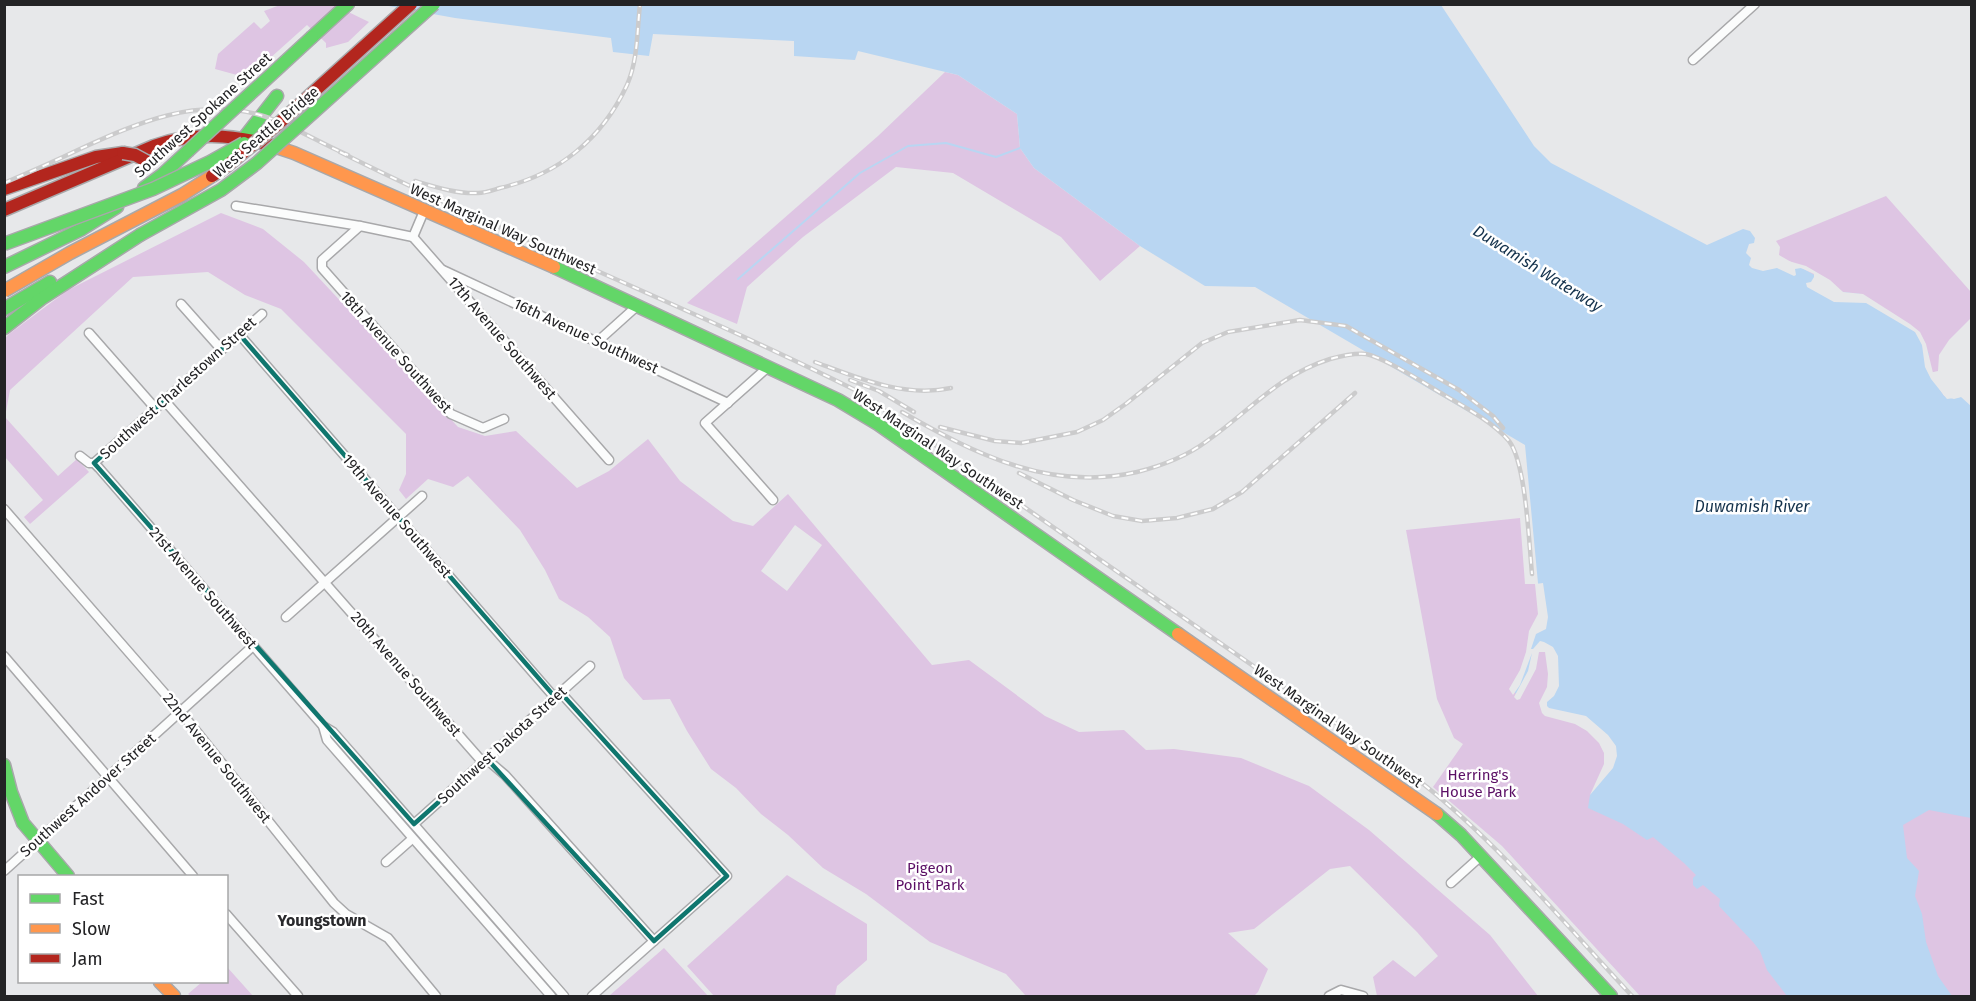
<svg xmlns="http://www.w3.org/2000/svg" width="1976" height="1001" viewBox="0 0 1976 1001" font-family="'Fira Sans',sans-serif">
<rect width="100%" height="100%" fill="#e7e8ea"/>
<g fill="#dec5e3" fill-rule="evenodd">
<polygon points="280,5 334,5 369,22 348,42 326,48 326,43 307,25 248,78 215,69 218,54 254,22 261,29 270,21 264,11"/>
<polygon points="945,72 958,75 1017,114 1020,148 1034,168 1140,246 1100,281 1061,237 953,173 896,167 803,237 747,287 737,324 687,303 878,136"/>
<polygon points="1886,196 1971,292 1971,318 1949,340 1939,355 1938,371 1929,373 1925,367 1944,396 1971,406 1971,458 1843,292 1779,255 1780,247 1776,241"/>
<path d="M221 213 263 229 304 262 458 427 485 436 516 431 577 488 609 471 648 439 680 481 733 521 753 526 788 494 932 665 969 660 1045 716 1079 732 1124 730 1146 750 1174 749 1241 758 1309 786 1369 830 1490 935 1538 996H1377L1373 977 1393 960 1415 977 1438 956 1417 932 1350 866 1330 869 1254 929 1228 933 1268 969 1258 992 1254 996H1026L1006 974 930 942 866 894 823 868 788 835 761 814 736 788 711 769 687 731 670 699 643 700 624 678 610 637 588 617 559 599 545 570 520 530 468 476 453 487 428 479 406 499 399 490 406 474V434L281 309 245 295 208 272 133 277 10 390 5 417 58 476 77 459 89 472 30 524 24 517 43 500 5 457 4 339 9 334 68 290ZM795 525 822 545 787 591 761 571Z"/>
<polygon points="1520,518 1525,584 1538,584 1541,606 1535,652 1544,647 1589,728 1607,752 1606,777 1831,996 1640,996 1502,846 1433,787 1463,744 1454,738 1437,699 1406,530"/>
<polygon points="1748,625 1971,769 1971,996 1866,996"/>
<polygon points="787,875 867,924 867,960 837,986 835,996 714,996 687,966"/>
<polygon points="664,948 708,996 609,996"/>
<polygon points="227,967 253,996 191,996 188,994 202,982 226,982"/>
</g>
<polygon fill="#b9d6f2" points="383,5 1441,5 1534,146 1551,163 1707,245 1743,229 1750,231 1755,238 1754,243 1749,244 1746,253 1752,259 1764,266 1778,261 1804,269 1843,292 1861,294 1918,334 1929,354 1929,373 1944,396 1954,399 1961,397 1971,406 1971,818 1929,810 1903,825 1907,858 1919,871 1915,896 1922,914 1926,942 1938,976 1952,996 1787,996 1767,970 1760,951 1753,942 1719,906 1720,899 1703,885 1697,889 1693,885 1693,878 1696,875 1684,863 1653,837 1647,840 1623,824 1588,808 1590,795 1607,765 1607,752 1589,728 1542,709 1549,688 1549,654 1540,648 1533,668 1518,697 1512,688 1518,682 1541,615 1525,445 1255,287 1205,286 1140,246 1034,168 1020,148 1017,114 958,75 858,51 855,60 794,56 794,41 653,34 649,56 613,52 611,38 455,18"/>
<g fill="#e7e8ea">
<polygon points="1754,257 1768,264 1778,258 1806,266 1830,280 1843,292 1863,294 1910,324 1920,332 1926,344 1934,377 1946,394 1954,396 1962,395 1961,397 1947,399 1931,379 1925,367 1922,345 1915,332 1866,303 1834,302 1807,287 1806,283 1811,282 1814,277 1814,274 1801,268 1795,269 1796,275 1794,276 1777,268 1763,271 1752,268 1749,265 1751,258"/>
<polygon points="1543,583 1548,617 1546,629 1536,634 1531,649 1533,649 1540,641 1544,642 1553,647 1558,656 1559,686 1554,696 1547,702 1547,706 1549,708 1586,716 1608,735 1616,746 1617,756 1613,768 1590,795 1604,764 1604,753 1599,743 1587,731 1575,724 1545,716 1542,713 1539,703 1547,687 1548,674 1545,652 1539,652 1536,669 1520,699 1517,700 1514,697 1528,671 1532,653 1520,685 1513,695 1509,689 1520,670 1526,652 1529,631 1538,614 1535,584"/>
</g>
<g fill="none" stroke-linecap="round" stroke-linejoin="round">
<polyline stroke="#b9d6f2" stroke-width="2" points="738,279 860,173 908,146 946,143 996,157 1020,148"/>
<defs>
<g id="street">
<polyline points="1693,60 1755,4"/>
<polyline points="236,206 360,226 413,237"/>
<polyline points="360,226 322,260 322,268 451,414 483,428 504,419"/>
<polyline points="413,237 609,460"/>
<polyline points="413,237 424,211"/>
<polyline points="443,270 728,403"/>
<polyline points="181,304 221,349"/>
<polyline points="89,333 155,408"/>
<polyline points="239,334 555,698"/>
<polyline points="597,342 637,306"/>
<polyline points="768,367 705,423 773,500"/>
<polyline points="164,400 479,758 491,763 505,775 654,941"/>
<polyline points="80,456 89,463 94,463 99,468 323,726 333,732 564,996"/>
<polyline points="94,463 262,314"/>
<polyline points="4,509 180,711 334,903 346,914 388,938 436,996"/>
<polyline points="286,617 422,496"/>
<polyline points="4,656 193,876"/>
<polyline points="561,693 727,876 592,996"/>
<polyline points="323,726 327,740 551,996"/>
<polyline points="414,824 590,666"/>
<polyline points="386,862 412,839"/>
<polyline points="4,871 253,646"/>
<polyline points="1451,883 1481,856"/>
<polyline points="226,914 298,996"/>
<polyline points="1329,996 1341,990 1363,996"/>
</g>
<g id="fast">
<polyline points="312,37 348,4"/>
<polyline points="244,138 277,96"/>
<polyline points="144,188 163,174 188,151"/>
<polyline points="4,267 82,229 117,207"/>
<polyline points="554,267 838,400 878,424 1178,634"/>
<polyline points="4,309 50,282"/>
<polyline points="4,328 41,299 140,235"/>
<polyline points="4,765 11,792 23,823 68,876"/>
<polyline points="1437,814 1461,835 1611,996"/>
</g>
<g id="slow">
<polyline points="270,145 294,153 554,267"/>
<polyline points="1178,634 1437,814"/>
<polyline points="160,982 174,996"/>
</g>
<g id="jam">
<polyline points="4,189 96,157 123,153"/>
<path d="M4 210 154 146C194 132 230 134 270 145"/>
</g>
</defs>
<use href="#street" stroke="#a8a8aa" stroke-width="11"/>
<use href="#fast" stroke="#a8a8aa" stroke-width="15"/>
<use href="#slow" stroke="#a8a8aa" stroke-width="15"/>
<use href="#jam" stroke="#a8a8aa" stroke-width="15"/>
<use href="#street" stroke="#fbfcfc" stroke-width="8"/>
<use href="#fast" stroke="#63d668" stroke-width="12"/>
<use href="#slow" stroke="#ff974d" stroke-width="12"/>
<use href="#jam" stroke="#b3261e" stroke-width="12"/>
<defs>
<g id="rail">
<path d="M340 152C510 237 687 306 857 391L1422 783C1500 845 1564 923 1632 996"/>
<path d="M415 181C435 187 457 194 478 193 485 193 493 190 500 188 558 175 602 139 627 85 638 60 637 31 640 4"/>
<path d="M4 183C30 172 55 161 80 149 137 123 196 97 260 115 291 124 319 143 348 155"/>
<path d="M815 362C858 378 904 398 951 388"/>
<polyline points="850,380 879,391 914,412"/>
<path d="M902 412C975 454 1050 492 1137 472 1161 466 1187 456 1207 441 1251 410 1277 376 1330 359 1341 356 1355 353 1366 354 1385 358 1421 381 1439 392 1461 405 1492 421 1509 441 1526 463 1529 543 1532 574"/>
<polyline points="940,427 995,441 1021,443 1077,432 1103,420 1127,403 1202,343 1228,332 1300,320 1346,326 1459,390 1493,416 1503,428"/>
<polyline points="1019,473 1073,500 1113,516 1142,521 1177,518 1213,509 1242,492 1355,393"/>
</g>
</defs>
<use href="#rail" stroke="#cbcbcc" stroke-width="4.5"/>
<use href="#rail" stroke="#fff" stroke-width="2" stroke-dasharray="7" stroke-linecap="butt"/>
<defs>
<g id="fast-bridge">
<polyline points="188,151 312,37"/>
<polyline points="140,235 221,190 257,163 434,4"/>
<polyline points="4,244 153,189 210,162 244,143"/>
</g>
<polyline id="slow-bridge" points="4,291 70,253 182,195 212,176"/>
<g id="jam-bridge">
<polyline points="123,153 135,155 148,162"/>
<polyline points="212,176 228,165 278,124 411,4"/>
</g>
</defs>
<use href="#fast-bridge" stroke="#a8a8aa" stroke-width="15" stroke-linecap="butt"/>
<use href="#slow-bridge" stroke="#a8a8aa" stroke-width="15" stroke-linecap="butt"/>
<use href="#jam-bridge" stroke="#a8a8aa" stroke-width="15" stroke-linecap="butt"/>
<use href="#fast-bridge" stroke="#63d668" stroke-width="12"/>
<use href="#slow-bridge" stroke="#ff974d" stroke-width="12"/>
<use href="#jam-bridge" stroke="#b3261e" stroke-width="12"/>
</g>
<path fill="none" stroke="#0f766e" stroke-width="4.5" stroke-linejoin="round" d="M239 334 555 697 561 693 727 876 654 941 487 759 414 824 94 463Z"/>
<g text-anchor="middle" stroke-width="5" stroke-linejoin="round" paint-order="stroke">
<g font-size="15" fill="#232325" stroke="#fff">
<text transform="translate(203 115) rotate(-42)" y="5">Southwest Spokane Street</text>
<text transform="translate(266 132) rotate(-40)" y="5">West Seattle Bridge</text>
<text transform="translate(503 229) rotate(24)" y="5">West Marginal Way Southwest</text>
<text transform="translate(586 336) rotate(25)" y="5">16th Avenue Southwest</text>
<text transform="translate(502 338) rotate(49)" y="5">17th Avenue Southwest</text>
<text transform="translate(396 352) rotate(48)" y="5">18th Avenue Southwest</text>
<text transform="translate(178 388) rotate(-42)" y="5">Southwest Charlestown Street</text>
<text transform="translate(938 449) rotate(34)" y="5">West Marginal Way Southwest</text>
<text transform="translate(397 516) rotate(49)" y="5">19th Avenue Southwest</text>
<text transform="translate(203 588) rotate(49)" y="5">21st Avenue Southwest</text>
<text transform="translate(406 674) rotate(49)" y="5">20th Avenue Southwest</text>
<text transform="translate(1338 726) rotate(35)" y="5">West Marginal Way Southwest</text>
<text transform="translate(502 745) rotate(-42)" y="5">Southwest Dakota Street</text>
<text transform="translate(217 758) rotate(51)" y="5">22nd Avenue Southwest</text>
<text transform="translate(88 795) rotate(-42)" y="5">Southwest Andover Street</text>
</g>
<g font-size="15" fill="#5b0f65" stroke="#fff">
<text x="1478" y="780">Herring's<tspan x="1478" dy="17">House Park</tspan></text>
<text x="930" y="873">Pigeon<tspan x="930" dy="17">Point Park</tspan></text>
</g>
<g font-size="16" font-style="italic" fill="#13314b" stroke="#fff">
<text transform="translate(1538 268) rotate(32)" y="6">Duwamish Waterway</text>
<text x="1752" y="512">Duwamish River</text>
</g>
<g font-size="16" font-weight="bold" fill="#29292c" stroke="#fff">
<text x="322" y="926">Youngstown</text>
</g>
</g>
<rect width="1976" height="1001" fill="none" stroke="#232325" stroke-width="12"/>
<rect x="18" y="875" width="210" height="108" fill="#ffffff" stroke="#a7a7a8" stroke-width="1.5"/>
<rect x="30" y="894" width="30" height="9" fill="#63d668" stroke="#a7a7a8" stroke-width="1.5"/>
<text x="72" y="905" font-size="18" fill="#232325">Fast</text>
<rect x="30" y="924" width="30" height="9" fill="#ff974d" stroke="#a7a7a8" stroke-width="1.5"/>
<text x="72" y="935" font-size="18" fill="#232325">Slow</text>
<rect x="30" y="954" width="30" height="9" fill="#b3261e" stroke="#a7a7a8" stroke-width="1.5"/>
<text x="72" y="965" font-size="18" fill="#232325">Jam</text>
</svg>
